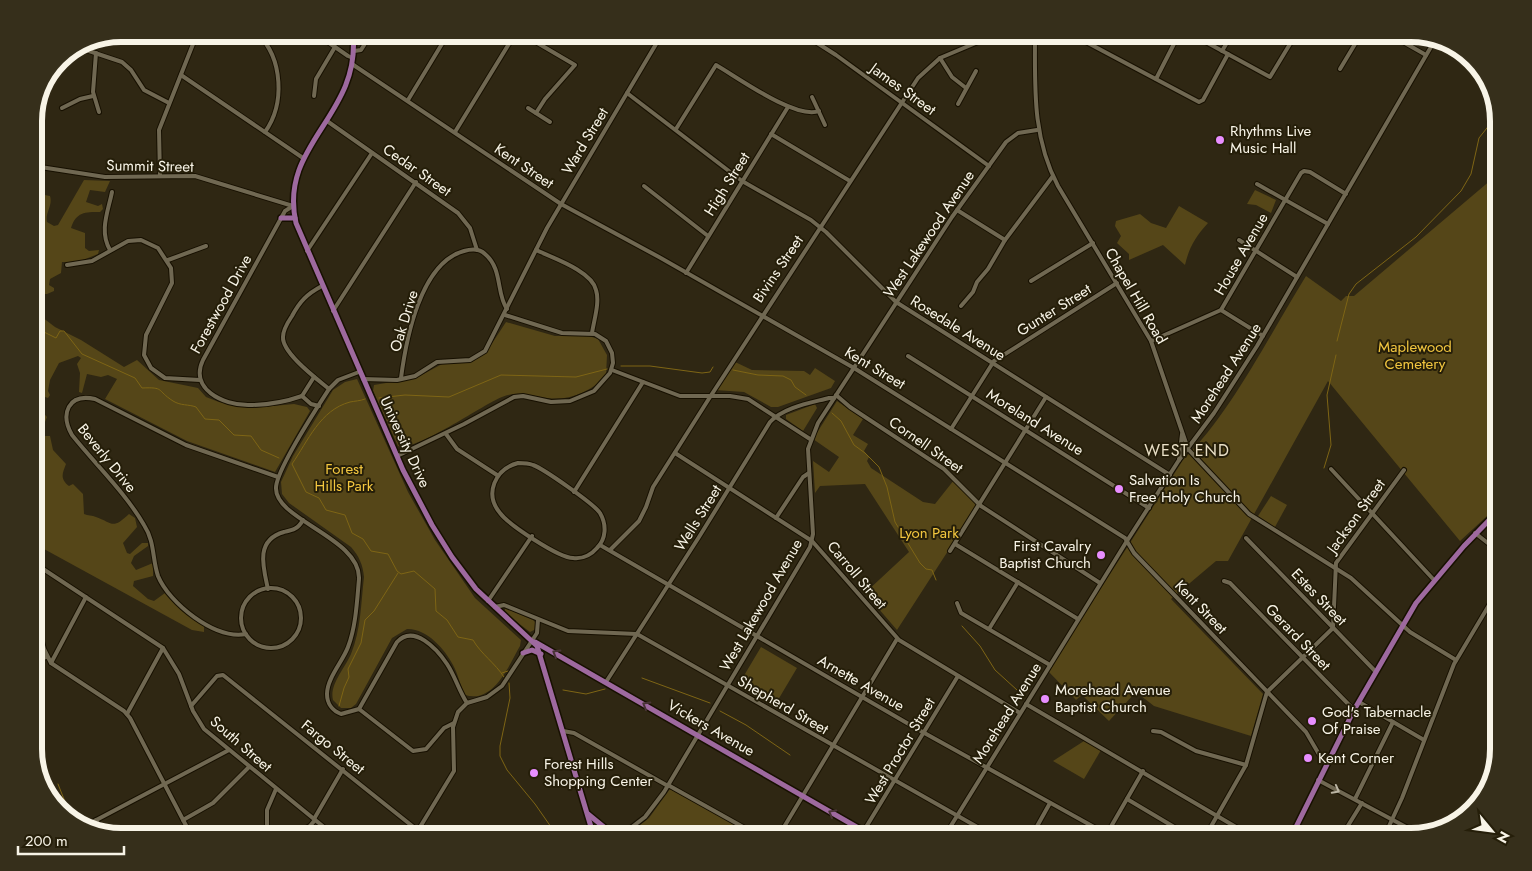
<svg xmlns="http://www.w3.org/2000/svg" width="1532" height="871" viewBox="0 0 1532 871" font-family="Jost,sans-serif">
<rect width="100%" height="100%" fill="#2f2713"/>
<g fill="#554618">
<path d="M1498 174V506L1460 541 1328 381 1228 561H1216L1171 599 1263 694 1251 736 1154 706 1136 692 1109 721 1082 695 1076 700 1048 671 1183 460C1231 413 1270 334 1306 276L1341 301 1346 296H1354Z"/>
<path d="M84 180 110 181 105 192 90 190 86 202 98 206 102 204 103 209 100 212C85 212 76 212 71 228L85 233V248L89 251 99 250 98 254 78 262H62L61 273 50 279 49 285 54 288V291L47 294H41L34 303V270L45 249 34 227V193L50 196C53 206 45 213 47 222L54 226 58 225Z"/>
<polygon points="1255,190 1276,200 1271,213 1256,205 1247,204"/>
<path d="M1179 206 1208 223C1195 237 1189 248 1185 265L1163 245 1129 260V254L1117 243 1121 236 1115 226 1116 221 1140 214 1151 223 1166 228Z"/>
<polygon points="34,311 55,327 81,340 124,367 137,360 159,380 198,388 206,397 219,402 250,408 294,404 307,407 310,411 275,472 187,441 105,399 117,379 108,375 101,377 87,374 82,393 79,392 80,373 77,364 81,358 78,356 59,363 50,380 48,391 50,395 48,398 42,396 37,406 47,417 45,422 36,426 34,429"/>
<path d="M506 322 555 336H589L598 339 607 355 606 376C590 392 570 401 547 398 531 396 518 390 502 397 482 405 416 452 398 446L373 391 374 385 416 378 442 364 472 362 487 351Z"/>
<polygon points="733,361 752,370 804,371 810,375 815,368 835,381 831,388 778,407 771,407 744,392 715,390"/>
<path d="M357 379 408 492 435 540 475 598 521 640 520 646C509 665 494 704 465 695 460 685 458 674 453 665 445 649 426 628 407 629L392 638 356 704 351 708H341L333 700C329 685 345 668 351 654 361 630 361 602 364 577 363 565 359 556 351 547L289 503 282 494 281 482 293 456 333 390 345 382Z"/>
<polygon points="837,401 863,419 853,435 868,444 864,451 869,457 867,461 871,468 923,502 935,504 954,480 977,506 897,630 865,593 909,552 865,484 820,486 815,493 813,461 829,472 839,457 813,439"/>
<polygon points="815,404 817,408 803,431 786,419 786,415"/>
<path d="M34 431 45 436H50L53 450 66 464C62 474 60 479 69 486L73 484 83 494 84 514C88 516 92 515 96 517 113 523 112 530 129 514L135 518 137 527 123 543 127 553 130 554 142 543H148V546L134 556 131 563 136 570 153 563V576L134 581 133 586 148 599 154 601 165 593 176 605 204 626V632L192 630 44 549 42 543 34 536Z"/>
<polygon points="1271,496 1287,505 1275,527 1258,516"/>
<polygon points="505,608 533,620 537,624 536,629 530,632 502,611 503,609 530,631 505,611"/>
<polygon points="761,647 797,668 775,705 739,684"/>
<polygon points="1084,741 1101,750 1084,779 1053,761"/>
<polygon points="670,789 757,837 625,837 649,818"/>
</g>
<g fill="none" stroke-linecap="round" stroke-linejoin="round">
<g stroke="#7e6515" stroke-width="1">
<path d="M34 327 56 338 60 331H64L82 354 135 378 142 388C165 387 156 390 173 401 181 406 188 404 196 407L205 419 219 420 234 435 251 436 261 450 279 458"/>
<polyline points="1337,341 1349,294 1356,284 1416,237 1461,191 1471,174 1479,138 1498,114"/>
<polyline points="621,366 650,366 702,373 710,372 713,367"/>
<polyline points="733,370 758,375 783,376 791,380 795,387 806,395"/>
<polyline points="379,398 405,395 449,397 501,375 576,377 607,369"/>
<path d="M365 399C360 401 355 401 350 402 320 410 308 441 292 464L306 492 319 498 326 510 345 515 352 533 363 539 371 551 388 554 397 571 401 574 414 571 435 589 436 611 447 620 458 637 473 640C481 654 495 663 504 677"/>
<polyline points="832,413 841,421 854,445 865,453 879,467 887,487 895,522 920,563 926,569 932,570 936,580"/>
<polyline points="1324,468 1331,445 1327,395 1336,355"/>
<polyline points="962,626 980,646 995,670 1017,690"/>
<polyline points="502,673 508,671"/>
<polyline points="642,678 710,703"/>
<polyline points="509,683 510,698 500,746 500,756 507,770 535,804 558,837"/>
<polyline points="563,690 586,694 605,689"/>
<polyline points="339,706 344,688 349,677 348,669 361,643 365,620 374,611 398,573"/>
<polyline points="720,711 746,725 790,755"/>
<polyline points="58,784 71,817 77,825"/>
</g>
<defs>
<g id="minor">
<path d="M258 34C283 59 285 104 265 132"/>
<polyline points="522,34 575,65 545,99 536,113"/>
<polyline points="803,34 836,55 989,166"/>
<path d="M1035 34C1035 87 1032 137 1058 186L1151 341 1188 449 1249 514 1351 578 1410 632 1456 660"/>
<polyline points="1071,34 1199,102 1203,100 1228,54"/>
<polyline points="1389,34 1426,55"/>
<polyline points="1193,35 1270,77 1296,34"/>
<polyline points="322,38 348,56 353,58"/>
<polyline points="77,47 122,62 131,70 144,90 169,103"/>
<polyline points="354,51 361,50 371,34"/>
<polyline points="1222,51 1232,34"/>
<polyline points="96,53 93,92 99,112"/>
<polyline points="940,58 952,77 966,88"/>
<polyline points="352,64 561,204 659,257 854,368 1125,538 1134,553 1306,732 1320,756 1327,761"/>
<polyline points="1340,69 1361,34"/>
<polyline points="181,75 303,158"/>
<polyline points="1156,79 1179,34"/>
<polyline points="627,93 742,181 811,220 826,232 896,302 1170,475"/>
<polyline points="314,96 316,79 335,47"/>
<polyline points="812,97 825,125"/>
<polyline points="408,100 448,34"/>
<polyline points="958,104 976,71"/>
<polyline points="62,108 80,99 93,96"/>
<polyline points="528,108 550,122"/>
<polyline points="327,121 458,213 470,228 477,250"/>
<path d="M676 129 716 65C737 77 796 120 819 111"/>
<polyline points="455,132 515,34"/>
<polyline points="771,134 850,181"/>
<polyline points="34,166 105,177 195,176 293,206"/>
<polyline points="160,176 159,130 197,34"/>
<polyline points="1257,184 1328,224"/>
<polyline points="644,186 708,236"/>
<path d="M293 206 285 211 203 360C189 389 223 405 248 405 266 405 285 402 302 396"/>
<polyline points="957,210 1005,240"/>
<polyline points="1239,240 1297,277"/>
<path d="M110 250C99 231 108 212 112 192"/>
<path d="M536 250C553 258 592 271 596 290 600 302 594 320 592 333"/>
<polyline points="307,251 372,153"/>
<polyline points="168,260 206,246"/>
<polyline points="67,265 92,261 128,241 141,240 158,248 171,268 172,283 146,335 144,355 151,368 165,378 200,380"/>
<polyline points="686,273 788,107"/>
<polyline points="1031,281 1093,243"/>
<path d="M322 286C307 294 300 301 292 316 288 322 283 329 283 337 282 353 317 379 329 389"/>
<polyline points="961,306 973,292 977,282 988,269 1005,240 1053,176"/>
<polyline points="1221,310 1263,336"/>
<polyline points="333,311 416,182"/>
<polyline points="1151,341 1221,310 1301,173 1304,171 1310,172 1346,194"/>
<polyline points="908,356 1149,508"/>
<polyline points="612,370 680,396 730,396 748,399 810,439"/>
<path d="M359 372 338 380 329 389C318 406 276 470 276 488 275 520 361 538 359 579 357 601 356 626 348 647 343 661 327 678 327 694 327 704 333 711 341 714L359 709 397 642C414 624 437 649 447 664 455 676 459 691 467 703"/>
<path d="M401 378C406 340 420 263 464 251 471 249 479 248 485 254 503 269 496 294 507 309"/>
<polyline points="363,379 397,380 415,376 437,362 470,360 485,351 547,228 662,34"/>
<polyline points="836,395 850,407 944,469 981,506 1100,583"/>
<polyline points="302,396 314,377"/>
<polyline points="302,396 311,404 319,406"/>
<polyline points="951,429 994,361 1117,283"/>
<polyline points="446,434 457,449 497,475"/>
<polyline points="675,453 812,541 899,640 1020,713"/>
<polyline points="397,456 464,424 514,397 523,396 551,402 570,401 594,391 610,373 613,363 612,353 606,341 595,334 562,333 505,315"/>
<polyline points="1179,460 1182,434"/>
<path d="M518 463C523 463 528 463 533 465 544 469 594 504 600 513 607 525 606 539 597 548 591 555 582 559 573 558 559 558 509 525 500 513 484 494 495 469 518 463Z"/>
<polyline points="1331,469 1434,580"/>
<polyline points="574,492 643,382"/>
<polyline points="776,518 803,477 809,473"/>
<polyline points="1475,533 1498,551"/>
<polyline points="1246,538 1376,672"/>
<polyline points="955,544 1078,619"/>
<polyline points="600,545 919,730 1112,837"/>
<polyline points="610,550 639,521 646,507 653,487 710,397 918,78 940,58 997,34"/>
<polyline points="950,551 1046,397"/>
<polyline points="34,563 163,648 179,674 193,711 204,729 336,837"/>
<polyline points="1224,581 1230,583 1354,710"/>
<circle cx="271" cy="618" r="30"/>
<path d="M268 589C263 567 255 540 284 532 293 530 298 529 303 520"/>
<polyline points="488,601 532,536"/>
<polyline points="957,603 961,613 1050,665"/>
<polyline points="495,607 504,605 568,631 637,634 995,837"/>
<polyline points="34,612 44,649 51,663 124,711 130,718 192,837"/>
<polyline points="989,629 1018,582"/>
<path d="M246 634C215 640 169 603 158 576 152 558 155 542 144 525 125 492 95 464 72 435 60 414 68 393 95 399L186 445 278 477"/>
<polyline points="34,654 40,641"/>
<polyline points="34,657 45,652"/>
<polyline points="34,661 46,657"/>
<polyline points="51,663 86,597"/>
<path d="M606 682 699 537 770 422C784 407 810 403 829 398H834"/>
<polyline points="1359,702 1424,740"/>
<polyline points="1026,704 1253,837"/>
<polyline points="191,706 217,676 223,675 426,837"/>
<polyline points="359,709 413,751 426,749 444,728 454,723"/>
<polyline points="127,714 163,648"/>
<polyline points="563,731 574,733 668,786"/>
<polyline points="1153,731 1161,732 1196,751 1246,765"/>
<polyline points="1318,780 1421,835"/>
<polyline points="668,785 761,837"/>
<polyline points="1127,799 1191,837"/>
<polyline points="1355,799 1393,722"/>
<polyline points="314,819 343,769"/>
<polyline points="96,820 103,832"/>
<polyline points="183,820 213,803 249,767"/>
<polyline points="83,827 229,750"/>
<polyline points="171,837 188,829"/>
<polyline points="267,837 267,810 276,789"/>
<polyline points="290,837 310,826 315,820"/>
<polyline points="414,837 454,771 453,727 458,712 467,703 487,697 502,686 537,633 538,620"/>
<polyline points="619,837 645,817 664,792 810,547 813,534 808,449 818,423 952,217 1006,142 1018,133 1037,130"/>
<polyline points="778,837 897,639"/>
<polyline points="860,837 958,676"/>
<polyline points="944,837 1125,544 1179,460 1214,413 1257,346 1435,40"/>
<polyline points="1031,837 1050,803"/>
<polyline points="1105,837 1143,771"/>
<polyline points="1205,837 1246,765 1267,692 1333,628 1336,563 1404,470"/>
<polyline points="1341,837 1362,803"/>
<polyline points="1384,837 1402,798 1454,664 1498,590"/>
</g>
<g id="major">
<path d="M353 34C361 116 278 144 296 223L403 470 432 525 452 557 476 589 537 646 594 837"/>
<polyline points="281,218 295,218"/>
<polyline points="535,642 874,837"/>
<polyline points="523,653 532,650 541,654"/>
<polyline points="588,814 616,837"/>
<polyline points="1291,837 1354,710 1416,603 1464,546 1498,511"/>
</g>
</defs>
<use href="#minor" stroke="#171000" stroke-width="6"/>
<use href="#major" stroke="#171000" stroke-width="8"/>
<use href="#minor" stroke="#706852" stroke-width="4"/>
<use href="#major" stroke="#9e699f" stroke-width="5"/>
</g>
<defs><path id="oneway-chevron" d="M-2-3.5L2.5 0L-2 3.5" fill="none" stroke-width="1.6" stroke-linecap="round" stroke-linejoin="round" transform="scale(1.25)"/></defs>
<g stroke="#493436">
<use href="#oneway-chevron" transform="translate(556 653) rotate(-149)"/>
<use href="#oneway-chevron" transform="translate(646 705) rotate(-150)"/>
<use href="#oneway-chevron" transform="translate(832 813) rotate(-150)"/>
</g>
<use stroke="#bbb5a4" href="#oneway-chevron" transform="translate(1336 790) rotate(28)"/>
<g fill="#e88eff" stroke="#251e09" stroke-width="2">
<circle cx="1220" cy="140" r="5"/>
<circle cx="1119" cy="489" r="5"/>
<circle cx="1101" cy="555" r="5"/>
<circle cx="1045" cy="699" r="5"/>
<circle cx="1312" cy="721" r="5"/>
<circle cx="1308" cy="758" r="5"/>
<circle cx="534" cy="773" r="5"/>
</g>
<g text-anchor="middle" stroke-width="4" stroke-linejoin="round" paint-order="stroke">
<g font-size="15" fill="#f8f4e7" stroke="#251e09">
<text transform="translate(903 89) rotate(36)" y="5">James Street</text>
<text transform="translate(585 141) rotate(-59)" y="5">Ward Street</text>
<text transform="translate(150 166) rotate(1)" y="5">Summit Street</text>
<text transform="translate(524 166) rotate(34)" y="5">Kent Street</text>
<text transform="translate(417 170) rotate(35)" y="5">Cedar Street</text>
<text transform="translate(727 184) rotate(-58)" y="5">High Street</text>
<text transform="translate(929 234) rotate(-56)" y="5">West Lakewood Avenue</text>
<text transform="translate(1241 254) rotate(-60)" y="5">House Avenue</text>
<text transform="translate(778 269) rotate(-56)" y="5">Bivins Street</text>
<text transform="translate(1136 296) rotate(60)" y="5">Chapel Hill Road</text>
<text transform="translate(221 304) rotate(-61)" y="5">Forestwood Drive</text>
<text transform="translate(1054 310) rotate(-32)" y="5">Gunter Street</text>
<text transform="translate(404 321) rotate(-73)" y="5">Oak Drive</text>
<text transform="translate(958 328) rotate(32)" y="5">Rosedale Avenue</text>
<text transform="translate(875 368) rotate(31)" y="5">Kent Street</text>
<text transform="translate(1226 373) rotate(-57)" y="5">Morehead Avenue</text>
<text transform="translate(1035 422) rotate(32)" y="5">Moreland Avenue</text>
<text transform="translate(405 442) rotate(65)" y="5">University Drive</text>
<text transform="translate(926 445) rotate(35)" y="5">Cornell Street</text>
<text transform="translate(107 458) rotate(51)" y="5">Beverly Drive</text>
<text transform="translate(1356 516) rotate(-54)" y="5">Jackson Street</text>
<text transform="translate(698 518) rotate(-58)" y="5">Wells Street</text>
<text transform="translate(857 575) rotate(50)" y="5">Carroll Street</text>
<text transform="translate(1319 597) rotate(46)" y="5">Estes Street</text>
<text transform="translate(761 605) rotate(-60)" y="5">West Lakewood Avenue</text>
<text transform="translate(1201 607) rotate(46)" y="5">Kent Street</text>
<text transform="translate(1298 637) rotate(46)" y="5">Gerard Street</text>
<text transform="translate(861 683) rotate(30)" y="5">Arnette Avenue</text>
<text transform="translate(783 705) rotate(30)" y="5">Shepherd Street</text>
<text transform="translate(1007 713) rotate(-58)" y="5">Morehead Avenue</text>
<text transform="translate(711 728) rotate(30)" y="5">Vickers Avenue</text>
<text transform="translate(241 744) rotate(41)" y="5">South Street</text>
<text transform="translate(333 747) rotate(39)" y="5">Fargo Street</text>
<text transform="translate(900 751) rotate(-59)" y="5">West Proctor Street</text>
</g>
<g font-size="15" fill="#f8f4e7" stroke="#251e09" text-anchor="start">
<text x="1230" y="136">Rhythms Live<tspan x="1230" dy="17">Music Hall</tspan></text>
<text x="1129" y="485">Salvation Is<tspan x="1129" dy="17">Free Holy Church</tspan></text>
<text x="1091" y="551" text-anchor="end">First Cavalry<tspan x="1091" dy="17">Baptist Church</tspan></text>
<text x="1055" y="695">Morehead Avenue<tspan x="1055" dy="17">Baptist Church</tspan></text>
<text x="1322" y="717">God's Tabernacle<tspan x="1322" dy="17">Of Praise</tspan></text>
<text x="1318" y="763">Kent Corner</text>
<text x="544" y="769">Forest Hills<tspan x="544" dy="17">Shopping Center</tspan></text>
</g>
<g font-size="15" fill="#f2c63f" stroke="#251e09">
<text x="1415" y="352">Maplewood<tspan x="1415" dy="17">Cemetery</tspan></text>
<text x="344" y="474">Forest<tspan x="344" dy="17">Hills Park</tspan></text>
<text x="929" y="538">Lyon Park</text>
</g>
<g font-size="16" letter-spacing="1" fill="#eae0c7" stroke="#251e09">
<text x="1187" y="456">WEST END</text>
</g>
</g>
<path d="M0 0H1532V871H0ZM121 42H1411A79 79 0 0 1 1490 121V749A79 79 0 0 1 1411 828H121A79 79 0 0 1 42 749V121A79 79 0 0 1 121 42Z" fill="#362f1b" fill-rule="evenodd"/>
<path fill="none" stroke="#f8f4e7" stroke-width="6" d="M121 42H1411A79 79 0 0 1 1490 121V749A79 79 0 0 1 1411 828H121A79 79 0 0 1 42 749V121A79 79 0 0 1 121 42Z"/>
<g transform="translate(1492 831) rotate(119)" stroke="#251e09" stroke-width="4" paint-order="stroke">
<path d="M0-4L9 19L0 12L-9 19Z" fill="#f8f4e7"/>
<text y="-8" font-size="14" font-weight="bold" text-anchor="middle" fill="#f8f4e7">N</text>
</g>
<path d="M18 846v8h106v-8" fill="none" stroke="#f8f4e7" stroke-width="2.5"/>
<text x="25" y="846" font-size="15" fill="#f8f4e7" stroke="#251e09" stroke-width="4" paint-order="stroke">200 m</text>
</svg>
